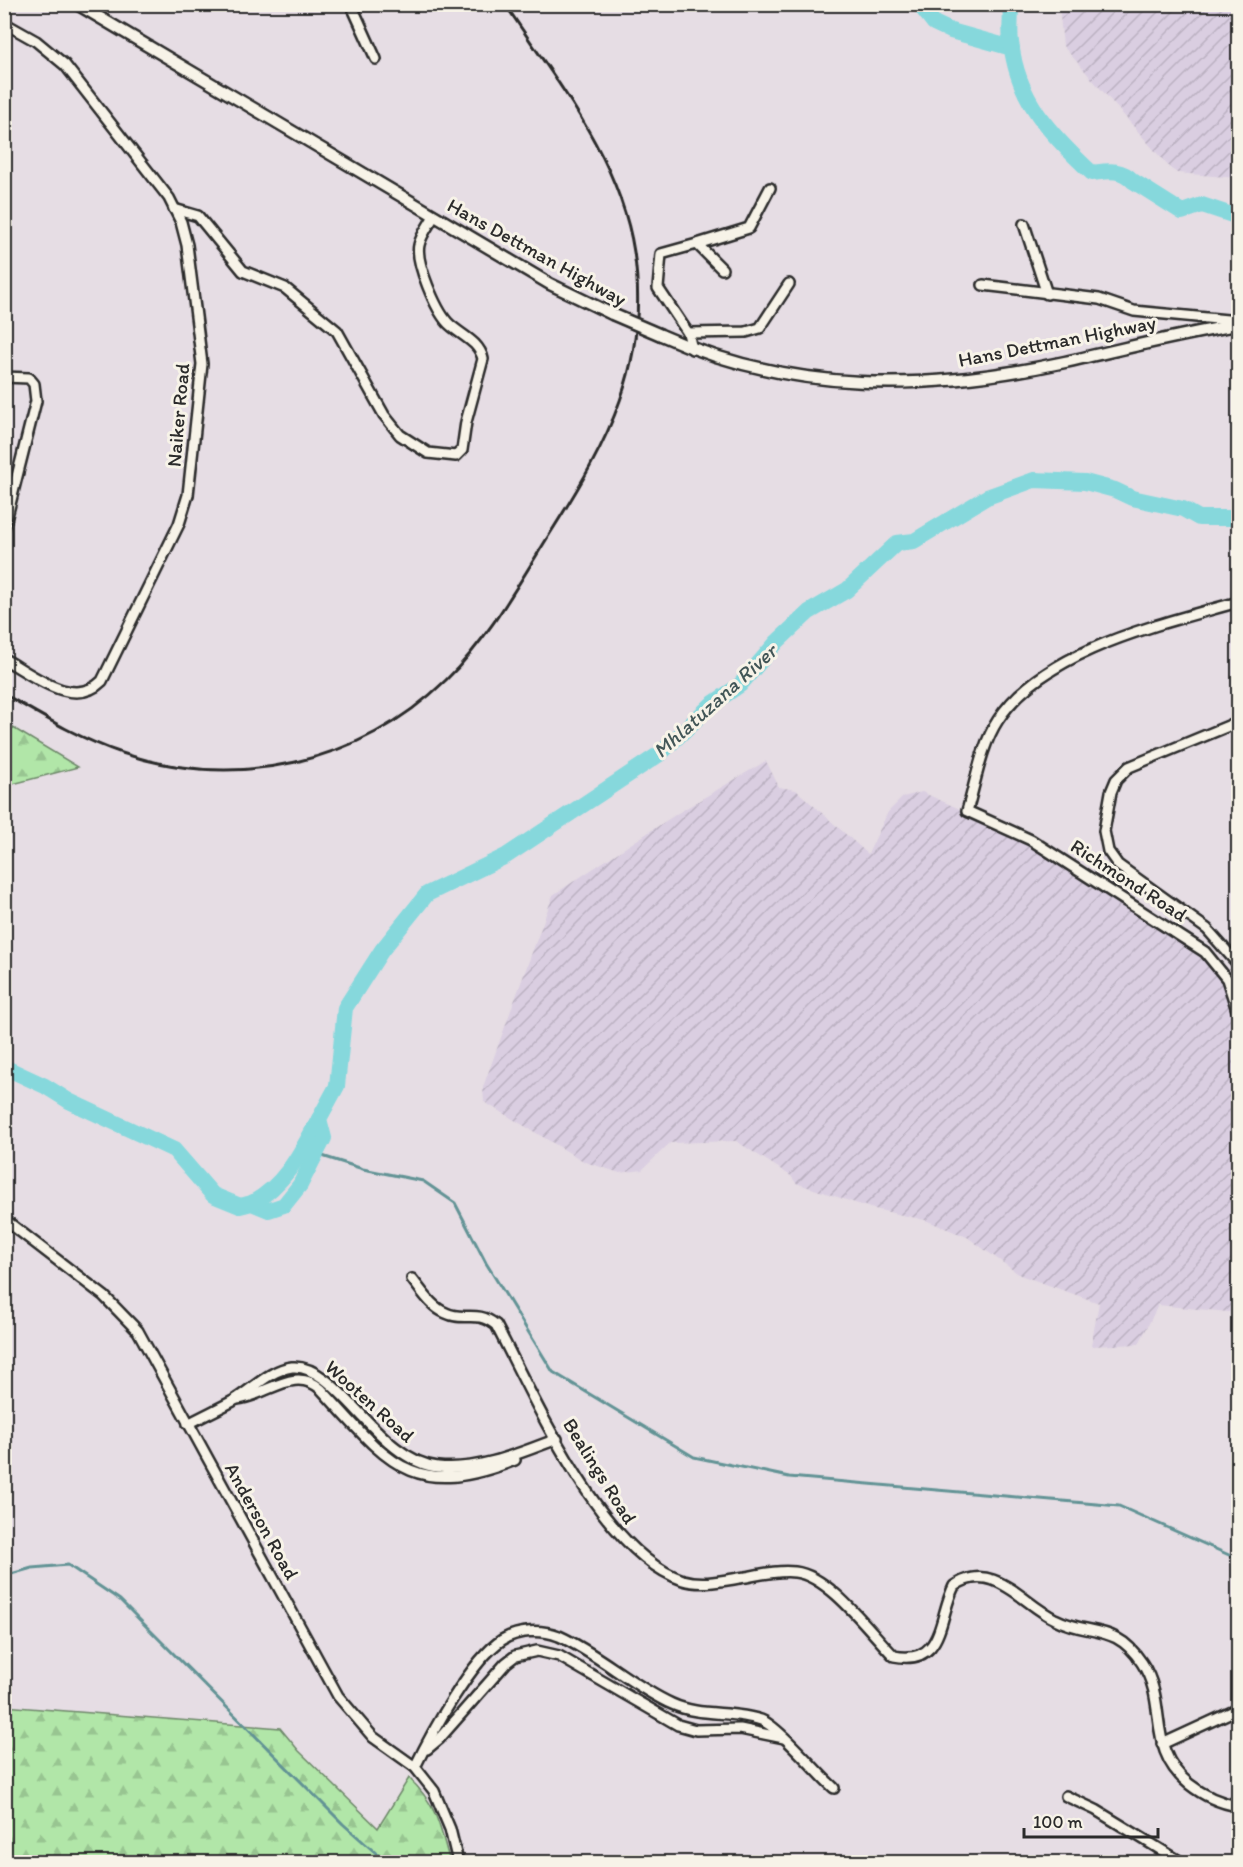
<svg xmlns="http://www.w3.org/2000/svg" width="1243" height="1867" viewBox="0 0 1243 1867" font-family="Itim,sans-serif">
<defs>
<pattern id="industrial-furrows" width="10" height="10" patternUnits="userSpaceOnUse" patternTransform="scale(1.5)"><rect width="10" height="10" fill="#dacee1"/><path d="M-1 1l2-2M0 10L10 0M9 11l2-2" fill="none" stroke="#bbb1c1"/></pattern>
<pattern id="forest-firs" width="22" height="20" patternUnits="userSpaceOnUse" patternTransform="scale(1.5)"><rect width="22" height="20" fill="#b1e6a8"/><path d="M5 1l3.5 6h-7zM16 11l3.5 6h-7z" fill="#98c591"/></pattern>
</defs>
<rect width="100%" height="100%" fill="#e6dde4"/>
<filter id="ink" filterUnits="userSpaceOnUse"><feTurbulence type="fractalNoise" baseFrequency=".0167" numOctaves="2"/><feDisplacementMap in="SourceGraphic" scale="12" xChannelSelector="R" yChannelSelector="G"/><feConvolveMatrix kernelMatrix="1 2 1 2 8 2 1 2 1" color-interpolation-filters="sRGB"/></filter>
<g filter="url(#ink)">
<g fill="url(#industrial-furrows)">
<polygon points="1059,5 1238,5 1238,178 1177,173 1170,168 1063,46"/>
<polygon points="766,761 779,787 796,790 868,854 888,812 903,797 922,792 1015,834 1216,964 1231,995 1238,1032 1238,1313 1158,1305 1139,1344 1091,1346 1099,1303 1020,1275 967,1237 925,1220 870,1208 796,1183 791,1176 736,1141 670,1143 642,1170 620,1173 585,1162 484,1102 483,1087 553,895 678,813"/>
</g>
<g fill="url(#forest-firs)" stroke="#6e886a" stroke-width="1.5">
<polygon points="5,723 78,767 5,786"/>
<path d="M4 1706 280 1728 299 1751 378 1828 409 1778C438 1806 439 1825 450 1862H5Z"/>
</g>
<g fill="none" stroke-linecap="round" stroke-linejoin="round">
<g stroke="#629395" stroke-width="3">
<polyline points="316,1154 363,1169 423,1181 455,1203 486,1263 553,1372 694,1457 789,1477 1119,1506 1238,1559"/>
<polyline points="4,1576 32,1568 68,1565 120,1600 343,1824 386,1862"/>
</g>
<g stroke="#86d8dc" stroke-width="16">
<polyline points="919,4 934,23 951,31 1012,48"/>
<path d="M1010 4C1012 17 1009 29 1011 42 1017 100 1051 135 1092 173 1108 171 1121 168 1133 181L1182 212 1202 205 1238 217"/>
<polyline points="4,1067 45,1086 69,1101 174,1150 213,1195 240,1206 252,1203 269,1210 284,1205 300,1185 324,1138 319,1119 337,1086 345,1008 382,950 427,894 506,856 661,753 712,704 740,685 777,642 809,612 847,590 897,543 914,541 987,497 1034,480 1085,482 1115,490 1132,498 1183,509 1199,518 1238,518"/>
<path d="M252 1203C286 1184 301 1152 319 1119"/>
</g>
<defs>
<g id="minor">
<polyline points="351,4 376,59"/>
<path d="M4 23 36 41 65 65 169 198 181 222 187 245 202 364 188 495 179 524 102 681C73 710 32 674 4 659"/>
<path d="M174 209 198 216 243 271 285 288 337 331 384 415 400 435 428 453 456 456 462 450 466 422 483 359C479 341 460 335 448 323 436 310 415 262 419 245 421 235 429 225 434 216"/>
<polyline points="1024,224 1047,294"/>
<polyline points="697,244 749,228 770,188"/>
<polyline points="983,285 1099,299 1134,311 1238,321"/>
<polyline points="688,333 658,288 661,254 697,244 722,269"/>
<polyline points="692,349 688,333 746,332 760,328 789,284"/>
<polyline points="4,377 29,378 34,384 36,401 4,528"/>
<path d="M1238 602C1162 624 1044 649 998 720 981 746 976 781 967 811L1031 840 1205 952 1227 979 1238 1013"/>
<polyline points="1238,722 1129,767 1116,780 1111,792 1104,831 1108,851 1118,865 1207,929 1238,964"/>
<polyline points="4,1219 104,1296 138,1331 338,1696 373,1737 415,1767 434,1791 450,1829 458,1862"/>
<path d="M412 1279C421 1290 431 1307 446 1313 464 1322 476 1309 496 1325 535 1399 601 1553 683 1580 703 1586 725 1580 746 1577 762 1574 779 1570 795 1572 830 1576 870 1632 894 1656 944 1666 938 1618 954 1586 965 1578 979 1575 993 1580 1016 1588 1033 1609 1055 1619 1090 1637 1115 1622 1142 1663 1169 1704 1145 1748 1189 1784 1204 1796 1220 1803 1238 1806"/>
<path d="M237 1399C267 1396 294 1365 321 1389 388 1462 411 1501 515 1460"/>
<path d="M188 1424C203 1416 218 1409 233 1401 252 1390 269 1370 292 1367 338 1363 378 1461 438 1467 479 1471 520 1453 557 1439"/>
<polyline points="1162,1744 1238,1709"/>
<polyline points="427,1749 439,1739 506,1663 515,1656 537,1651 559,1656 678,1725 696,1730 740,1729 784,1738"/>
<path d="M415 1767C431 1734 471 1660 502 1640 518 1630 541 1629 559 1636 599 1654 632 1686 672 1704 700 1717 733 1710 761 1720 778 1726 817 1773 834 1788"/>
<polyline points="1066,1796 1096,1810 1181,1862"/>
</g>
<g id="tertiary">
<polyline points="77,4 550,284 612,314"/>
<path d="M661 335C792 394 927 392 1065 362 1123 349 1180 334 1238 325"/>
</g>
</defs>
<use href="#minor" stroke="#2b2b2b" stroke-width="14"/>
<use href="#tertiary" stroke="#2b2b2b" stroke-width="15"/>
<use href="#minor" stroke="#f7f3e8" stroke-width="9"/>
<use href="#tertiary" stroke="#f7f3e8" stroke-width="10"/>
<path stroke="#2b2b2b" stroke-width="3" d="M4 694C42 716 80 739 122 753 236 791 360 764 446 680 489 638 519 583 551 532 608 442 651 363 634 252 620 159 556 81 505 4"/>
<defs>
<polyline id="tertiary-bridge" points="612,314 661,335"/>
</defs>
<use href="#tertiary-bridge" stroke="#2b2b2b" stroke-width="15" stroke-linecap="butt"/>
<use href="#tertiary-bridge" stroke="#f7f3e8" stroke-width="10"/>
</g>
</g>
<g text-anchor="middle" stroke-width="6" stroke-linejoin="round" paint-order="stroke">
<g font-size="20" fill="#2b2b2b" stroke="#f7f3e8">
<text transform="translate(537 252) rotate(29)" y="7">Hans Dettman Highway</text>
<text transform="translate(1057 341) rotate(-11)" y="7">Hans Dettman Highway</text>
<text transform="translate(178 415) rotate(-85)" y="7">Naiker Road</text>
<text transform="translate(1129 880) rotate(33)" y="7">Richmond Road</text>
<text transform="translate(370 1401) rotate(42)" y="7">Wooten Road</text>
<text transform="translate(600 1471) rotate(58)" y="7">Bealings Road</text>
<text transform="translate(262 1521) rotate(61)" y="7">Anderson Road</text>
</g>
<g font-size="21" font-style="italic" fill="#425657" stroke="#f7f3e8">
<text transform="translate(715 701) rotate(-42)" y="7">Mhlatuzana River</text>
</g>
</g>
<rect width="1243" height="1867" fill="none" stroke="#f7f3e8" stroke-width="24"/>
<rect x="12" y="12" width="1219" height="1843" fill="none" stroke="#2b2b2b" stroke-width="2" filter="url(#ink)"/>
<path d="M1024 1828v9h134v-9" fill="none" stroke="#2b2b2b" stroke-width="3"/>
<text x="1033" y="1828" font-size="18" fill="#2b2b2b" stroke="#f7f3e8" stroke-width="4.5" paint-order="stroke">100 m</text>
</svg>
